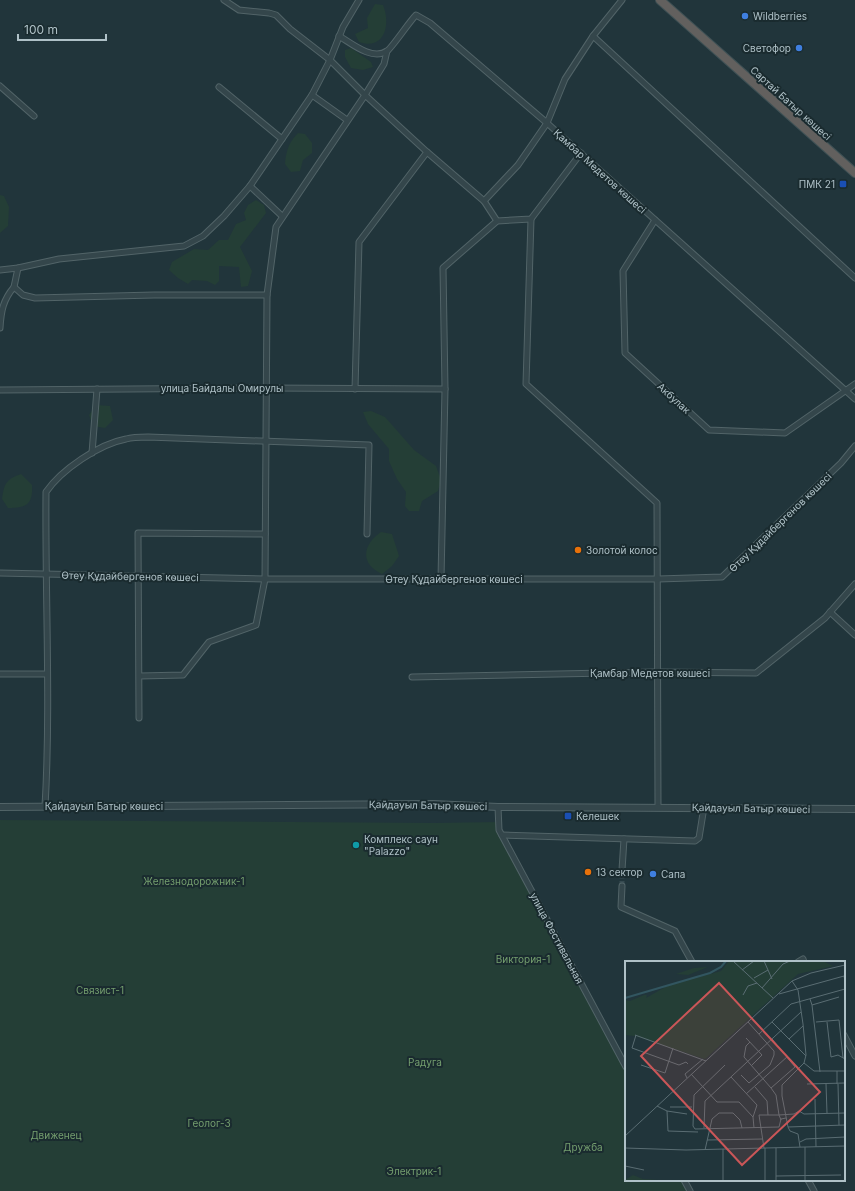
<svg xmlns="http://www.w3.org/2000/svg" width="855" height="1191" viewBox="0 0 855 1191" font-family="Inter,sans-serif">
<rect width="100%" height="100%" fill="#21353b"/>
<g fill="#243e36">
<path d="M375 4 383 5C391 24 385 51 359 42L355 34 368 28 367 18Z"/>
<polygon points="351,48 371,62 373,67 363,70 351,68 345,57 345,50"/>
<path d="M298 133 305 134 312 143V153L303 160 300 171 291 172 285 164C286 151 289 142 298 133Z"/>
<polygon points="0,195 4,196 9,207 8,226 0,233"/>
<polygon points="256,200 264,205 266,213 240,247 252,271 248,286 241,287 239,267 219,266 219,281 215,285 207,281 192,280 188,284 178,278 169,270 172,262 194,249 208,250 219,240 228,240 236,224 246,220 244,213 248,205"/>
<polygon points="96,405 110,406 113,420 105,428 93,426 89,415"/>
<polygon points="371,411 385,417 414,450 436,466 441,480 438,491 422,501 419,511 409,511 405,506 406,492 397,479 389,461 389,449 368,424 363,412"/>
<path d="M21 474 32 485C33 504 27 508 8 508L2 499C4 484 6 479 21 474Z"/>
<path d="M381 532 392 534 399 556 392 566 382 574C360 564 362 545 381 532Z"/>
<polygon points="0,820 435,823 498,822 499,830 626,1067 626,1180 683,1180 689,1191 0,1191"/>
</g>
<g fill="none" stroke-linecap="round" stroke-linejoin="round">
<polyline stroke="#364a50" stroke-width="5" stroke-dasharray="5 2.5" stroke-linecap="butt" points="622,886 622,870"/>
<defs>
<g id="minor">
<polyline points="224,0 239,10 269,13 276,15 290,29 330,60 365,95 384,64 387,51"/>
<path d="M339 36C351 43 372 61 387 51 392 48 409 22 416 15L430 23 547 123 855 399"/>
<polyline points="593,36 855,278"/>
<polyline points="0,86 34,116"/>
<polyline points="219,87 282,139"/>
<polyline points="312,95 347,120"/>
<polyline points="250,186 282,216"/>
<polyline points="484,201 497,221"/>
<polyline points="531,219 526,384 657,503 658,806"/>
<polyline points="655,220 623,271 625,353 709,430 785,433 855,384"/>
<polyline points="0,270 18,268 59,259 184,246 203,236 224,216 250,186 312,95 330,60 343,27 359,0"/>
<polyline points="14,287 18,268"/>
<polyline points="267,295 276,227 365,95 427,152"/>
<path d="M0 328C1 311 3 300 14 287L23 295 35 298 154 295H267L265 579 256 625 209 642 183 675 140 676"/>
<polyline points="355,389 359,242 427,152 484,201 518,165 547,123 565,79 593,36 622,0"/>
<polyline points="0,390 265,388 445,389"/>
<polyline points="92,453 97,389"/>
<polyline points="0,573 265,579 658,579 722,577 841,463 855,446"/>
<polyline points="441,579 445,389 443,268 497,221 531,219 581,153"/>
<polyline points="830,612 855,635"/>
<polyline points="0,674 46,674"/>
<polyline points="412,677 656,672 756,673 825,618 855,584"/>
<polyline points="139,718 138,533 265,534"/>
<path d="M45 807C51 702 45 597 46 492 61 470 99 444 126 439 133 437 140 437 148 437L369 445 367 534"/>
<polyline points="498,807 499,830 626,1067"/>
<polyline points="502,835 695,841 699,838 704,807"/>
<polyline points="622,870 624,839"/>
<polyline points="622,886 621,907 675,931 692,962"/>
<polyline points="798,962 803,959 804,962"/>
<polyline points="844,1035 855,1056"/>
<polyline points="684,1180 690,1191"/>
<polyline points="808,1180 814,1191"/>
</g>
<polyline id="tertiary" points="0,807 433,804 498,807 855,809"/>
<polyline id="trunk" points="660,0 855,173"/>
</defs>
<use href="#minor" stroke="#526468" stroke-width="7"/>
<use href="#tertiary" stroke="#526468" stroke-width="8"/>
<use href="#trunk" stroke="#3f5155" stroke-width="10"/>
<use href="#minor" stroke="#34464b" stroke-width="5"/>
<use href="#tertiary" stroke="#34464b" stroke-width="6"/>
<use href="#trunk" stroke="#62605e" stroke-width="8"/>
</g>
<g fill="#3f7fe0" stroke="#1a2b2f" stroke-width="1.5">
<circle cx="745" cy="16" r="4"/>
<circle cx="799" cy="48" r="4"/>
<circle cx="653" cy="874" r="4"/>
</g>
<g fill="#1a4fb4" stroke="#1a2b2f" stroke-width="1.5">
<rect x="839" y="180" width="8" height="8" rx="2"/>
<rect x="564" y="812" width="8" height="8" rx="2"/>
</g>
<g fill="#e8710a" stroke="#1a2b2f" stroke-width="1.5">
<circle cx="578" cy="550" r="4"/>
<circle cx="588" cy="872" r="4"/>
</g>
<circle fill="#0f9aa8" stroke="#1a2b2f" stroke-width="1.5" cx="356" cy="845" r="4"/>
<g text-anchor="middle" stroke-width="4" stroke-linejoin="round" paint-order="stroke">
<g font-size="10" fill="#afc1c7" stroke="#1a2b2f" text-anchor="start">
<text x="753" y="20">Wildberries</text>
<text x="791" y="52" text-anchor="end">Светофор</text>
<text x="835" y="188" text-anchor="end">ПМК 21</text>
<text x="586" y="554">Золотой колос</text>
<text x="576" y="820">Келешек</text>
<text x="364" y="843">Комплекс саун<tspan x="364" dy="12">"Palazzo"</tspan></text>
<text x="596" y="876">13 сектор</text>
<text x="661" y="878">Сапа</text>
</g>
<g font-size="10" fill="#afc1c7" stroke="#1a2b2f">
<text transform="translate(791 103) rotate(42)" y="4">Сартай Батыр көшесі</text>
<text transform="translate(600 171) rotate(42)" y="4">Қамбар Медетов көшесі</text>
<text x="222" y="392">улица Байдалы Омирулы</text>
<text transform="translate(674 398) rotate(42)" y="4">Акбулак</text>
<text transform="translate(780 522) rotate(-44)" y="4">Өтеу Құдайбергенов көшесі</text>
<text transform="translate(130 576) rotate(1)" y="4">Өтеу Құдайбергенов көшесі</text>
<text x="454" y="583">Өтеу Құдайбергенов көшесі</text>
<text x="650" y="677">Қамбар Медетов көшесі</text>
<text transform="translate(428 805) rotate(1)" y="4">Қайдауыл Батыр көшесі</text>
<text x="104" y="810">Қайдауыл Батыр көшесі</text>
<text transform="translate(751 808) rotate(1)" y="4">Қайдауыл Батыр көшесі</text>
<text transform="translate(557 938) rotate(62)" y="4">улица Фестивальная</text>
</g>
<g font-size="10" fill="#749e6e" stroke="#1a2b2f">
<text x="194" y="885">Железнодорожник-1</text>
<text x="523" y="963">Виктория-1</text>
<text x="100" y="994">Связист-1</text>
<text x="425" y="1066">Радуга</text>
<text x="209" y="1127">Геолог-3</text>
<text x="56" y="1139">Движенец</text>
<text x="583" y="1151">Дружба</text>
<text x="414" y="1175">Электрик-1</text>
</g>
</g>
<g transform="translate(625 961)">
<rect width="220" height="220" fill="#21353b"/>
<path d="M104 0H198L208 5 173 13 80 98 10 75 0 74V39L5 40 19 34H22L21 37 42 25 96 10ZM83 6 63 14 51 13 69 7ZM8 214 18 218 48 220 0 219Z" fill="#243e36"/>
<path fill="none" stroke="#325660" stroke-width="2" d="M0 37 85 12 96 6 101 0"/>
<path fill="none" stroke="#5a6d73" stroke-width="1" d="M108 0 148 37M139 0 147 18M117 9 129 0M129 17 143 9M167 20 173 29 178 63 181 94 179 102M137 27 158 3 165 0M154 33 219 15 220 20M118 34 123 25 132 22M185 38 187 44 214 36M187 44 195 111M147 61 181 95M191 61 214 59 218 97M202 61 206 96 213 94 220 98M134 73 166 43 220 28M10 74 81 100M11 74 7 87 54 104 61 101 63 103M121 77 137 94 126 105M164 78 178 65M125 81 121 85 119 96 146 127 170 106 147 78M16 104 40 112 48 87M100 104 69 134 68 165 70 168 154 166 156 158 161 157M212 110V123M66 113 92 141H114L128 156M116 114 124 122 145 104 149 94V90L123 61M106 116 132 144 128 156 129 167M62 117 60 113 78 98M182 123 220 122M201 123 202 152M213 123 214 164M130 126 142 140 143 154H134L139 187M121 133 163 95M190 138 191 186M32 145 42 150 62 153M45 146H67M42 150 43 170 73 171M143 154H154L151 134 146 127M156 159 154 154 169 153 174 150 179 153 220 152M163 166 220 164M79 167 80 140 176 51M0 175 167 20 186 12 220 4M82 179 138 178M175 181 181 178 220 176M175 186 173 173 165 170 163 166 157 135V124L179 102 189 110H220M180 186V220M0 187 61 189 220 185M140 187V220M151 187V220M98 188V220M80 189 87 158 94 152H108L115 159 117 167M0 205 19 209M151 215 216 214"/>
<path fill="#ca5658" fill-opacity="0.15" stroke="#ca5658" stroke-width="2" d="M94 22 195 131 117 204 16 95Z"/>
<rect width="220" height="220" fill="none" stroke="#afc1c7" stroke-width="2"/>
</g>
<path d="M18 34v6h88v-6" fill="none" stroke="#afc1c7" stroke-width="2"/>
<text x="24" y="34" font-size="12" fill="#afc1c7" stroke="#1a2b2f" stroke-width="3" paint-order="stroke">100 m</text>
</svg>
